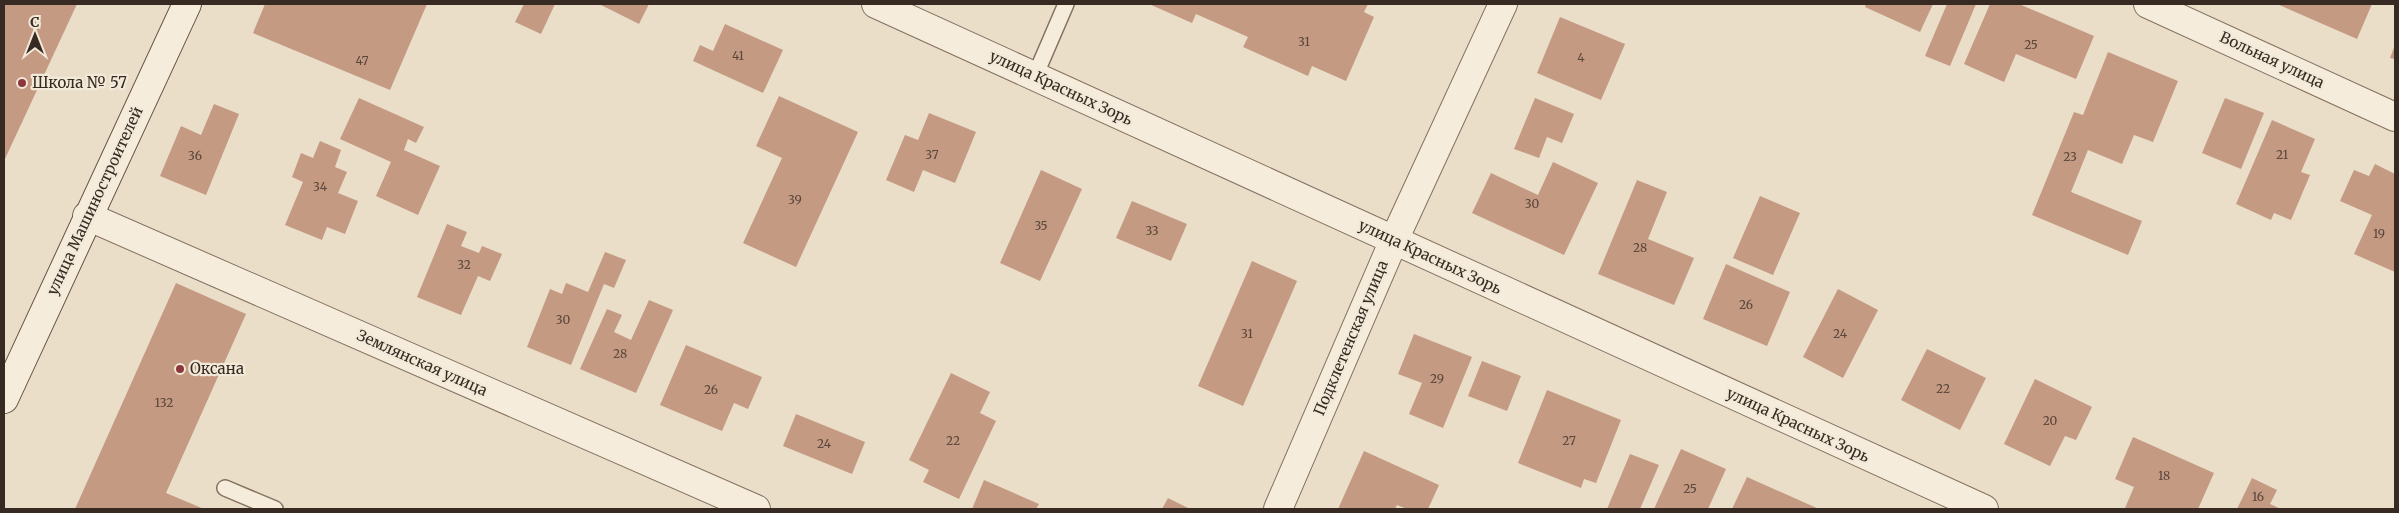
<svg xmlns="http://www.w3.org/2000/svg" width="2399" height="513" viewBox="0 0 2399 513" font-family="Merriweather,serif">
<rect width="100%" height="100%" fill="#eadec9"/>
<g fill="#c49a83">
<polygon points="4,4 77,4 4,161"/>
<polygon points="265,4 427,4 390,90 253,33"/>
<polygon points="524,4 555,4 541,34 515,22"/>
<polygon points="599,4 649,4 639,24"/>
<polygon points="1149,4 1368,4 1364,12 1374,17 1346,81 1312,66 1308,76 1243,47 1248,37 1196,14 1192,23"/>
<polygon points="1866,4 1933,4 1920,32 1865,7"/>
<polygon points="1947,4 1976,4 1950,66 1925,56"/>
<polygon points="1990,4 2019,4 2094,36 2076,79 2016,54 2004,82 1964,64"/>
<polygon points="2277,4 2372,4 2357,39"/>
<polygon points="1560,17 1625,44 1601,100 1537,73"/>
<polygon points="725,24 783,50 763,93 693,61 700,45 713,51"/>
<polygon points="2395,45 2395,59 2390,58"/>
<polygon points="2108,52 2178,81 2153,142 2134,135 2122,164 2088,150 2071,192 2142,221 2128,255 2032,215 2074,112 2083,115"/>
<polygon points="779,96 858,132 796,267 743,243 782,158 756,146"/>
<polygon points="359,98 424,127 416,143 408,139 404,150 440,166 418,215 376,196 391,162 340,139"/>
<polygon points="1535,98 1574,114 1562,143 1547,137 1539,158 1514,149"/>
<polygon points="2225,98 2264,113 2241,169 2202,153"/>
<polygon points="214,104 239,114 206,195 160,176 181,126 201,135"/>
<polygon points="929,113 976,132 955,183 923,170 914,192 886,180 905,135 918,140"/>
<polygon points="2272,120 2315,139 2301,172 2310,175 2291,220 2274,213 2271,220 2236,204"/>
<polygon points="320,141 341,150 335,167 347,172 338,193 358,201 345,234 327,227 322,240 285,225 303,182 292,177 301,153 313,158"/>
<polygon points="1553,162 1598,183 1564,255 1472,213 1491,173 1538,195"/>
<polygon points="2375,164 2395,174 2395,272 2354,254 2372,215 2340,201 2354,170 2369,176"/>
<polygon points="1041,170 1082,189 1040,281 1000,263"/>
<polygon points="1637,180 1667,192 1648,239 1694,258 1674,305 1598,274"/>
<polygon points="1760,196 1800,213 1773,275 1733,258"/>
<polygon points="1132,201 1187,224 1171,261 1116,238"/>
<polygon points="447,224 467,232 461,246 479,253 482,246 502,254 490,281 478,276 461,315 417,297"/>
<polygon points="605,252 626,260 614,288 604,284 571,365 527,347 550,289 562,294 566,283 588,292"/>
<polygon points="1252,261 1297,281 1243,406 1198,386"/>
<polygon points="1726,264 1790,292 1767,346 1703,319"/>
<polygon points="176,283 246,314 166,493 204,509 75,509"/>
<polygon points="1838,289 1878,310 1843,378 1803,357"/>
<polygon points="649,300 673,310 636,393 580,369 607,309 622,315 614,332 631,340"/>
<polygon points="1414,334 1472,357 1443,428 1409,414 1422,383 1398,374"/>
<polygon points="686,345 762,377 748,409 734,403 722,431 660,405"/>
<polygon points="1927,349 1986,378 1960,430 1901,400"/>
<polygon points="1482,361 1521,376 1507,411 1468,396"/>
<polygon points="951,373 990,392 980,413 996,421 959,499 923,482 929,470 909,460"/>
<polygon points="2035,379 2092,407 2076,440 2065,436 2050,466 2004,444"/>
<polygon points="1547,390 1621,420 1596,483 1584,479 1581,488 1518,463"/>
<polygon points="796,414 865,442 852,474 783,446"/>
<polygon points="2133,437 2214,473 2198,509 2125,508 2134,487 2115,479"/>
<polygon points="1681,449 1726,469 1708,509 1654,509"/>
<polygon points="1364,451 1439,485 1428,509 1407,509 1397,505 1395,509 1338,509"/>
<polygon points="1630,454 1659,465 1640,509 1607,509"/>
<polygon points="1747,477 1819,509 1732,509"/>
<polygon points="2252,478 2277,490 2270,504 2281,509 2237,509"/>
<polygon points="984,480 1039,504 1036,509 972,509"/>
<polygon points="1168,498 1190,509 1162,509"/>
</g>
<g fill="none" stroke-linecap="round" stroke-linejoin="round">
<defs>
<g id="lane">
<polyline points="1035,76 1066,4"/>
<polyline points="225,488 275,509"/>
</g>
<g id="street">
<polyline points="876,4 1984,509"/>
<polyline points="2148,4 2395,117"/>
<polyline points="87,216 756,509"/>
<polyline points="1278,509 1394,240 1503,4"/>
</g>
<polyline id="secondary" points="4,399 187,4"/>
</defs>
<use href="#lane" stroke="#847160" stroke-width="18"/>
<use href="#street" stroke="#847160" stroke-width="30"/>
<use href="#secondary" stroke="#665243" stroke-width="30"/>
<use href="#lane" stroke="#f5ecdc" stroke-width="15"/>
<use href="#street" stroke="#f5ecdc" stroke-width="28"/>
<use href="#secondary" stroke="#f5ecdc" stroke-width="28"/>
</g>
<g fill="#8d363c" stroke="#f2e9d8" stroke-width="2">
<circle cx="22" cy="83" r="5"/>
<circle cx="180" cy="369" r="5"/>
</g>
<g text-anchor="middle" stroke-width="4.5" stroke-linejoin="round" paint-order="stroke">
<g font-size="12" fill="#5a463a">
<text x="1304" y="46">31</text>
<text x="2031" y="49">25</text>
<text x="738" y="60">41</text>
<text x="1581" y="62">4</text>
<text x="362" y="65">47</text>
<text x="932" y="159">37</text>
<text x="2282" y="159">21</text>
<text x="195" y="160">36</text>
<text x="2070" y="161">23</text>
<text x="320" y="191">34</text>
<text x="795" y="204">39</text>
<text x="1532" y="208">30</text>
<text x="1041" y="230">35</text>
<text x="1152" y="235">33</text>
<text x="2379" y="238">19</text>
<text x="1640" y="252">28</text>
<text x="464" y="269">32</text>
<text x="1746" y="309">26</text>
<text x="563" y="324">30</text>
<text x="1247" y="338">31</text>
<text x="1840" y="338">24</text>
<text x="620" y="358">28</text>
<text x="1437" y="383">29</text>
<text x="1943" y="393">22</text>
<text x="711" y="394">26</text>
<text x="164" y="407">132</text>
<text x="2050" y="425">20</text>
<text x="953" y="445">22</text>
<text x="1569" y="445">27</text>
<text x="824" y="448">24</text>
<text x="2164" y="480">18</text>
<text x="1690" y="493">25</text>
<text x="2258" y="501">16</text>
</g>
<g font-size="15" fill="#372a22" stroke="#f2e9d8">
<text transform="translate(2272 60) rotate(25)" y="5">Вольная улица</text>
<text transform="translate(1061 88) rotate(25)" y="5">улица Красных Зорь</text>
<text transform="translate(95 201) rotate(-65)" y="5">улица Машиностроителей</text>
<text transform="translate(1430 257) rotate(25)" y="5">улица Красных Зорь</text>
<text transform="translate(1351 338) rotate(-67)" y="5">Подклетенская улица</text>
<text transform="translate(422 363) rotate(24)" y="5">Землянская улица</text>
<text transform="translate(1798 425) rotate(25)" y="5">улица Красных Зорь</text>
</g>
<g font-size="15" fill="#372a22" stroke="#f2e9d8" text-anchor="start">
<text x="32" y="88">Школа № 57</text>
<text x="190" y="374">Оксана</text>
</g>
</g>
<rect width="2399" height="513" fill="none" stroke="#372a22" stroke-width="10"/>
<g transform="translate(35 35)" stroke="#f2e9d8" stroke-width="4" paint-order="stroke">
<path d="M0-4L9 19L0 12L-9 19Z" fill="#372a22"/>
<text y="-8" font-size="14" font-weight="bold" text-anchor="middle" fill="#372a22">С</text>
</g>
</svg>
